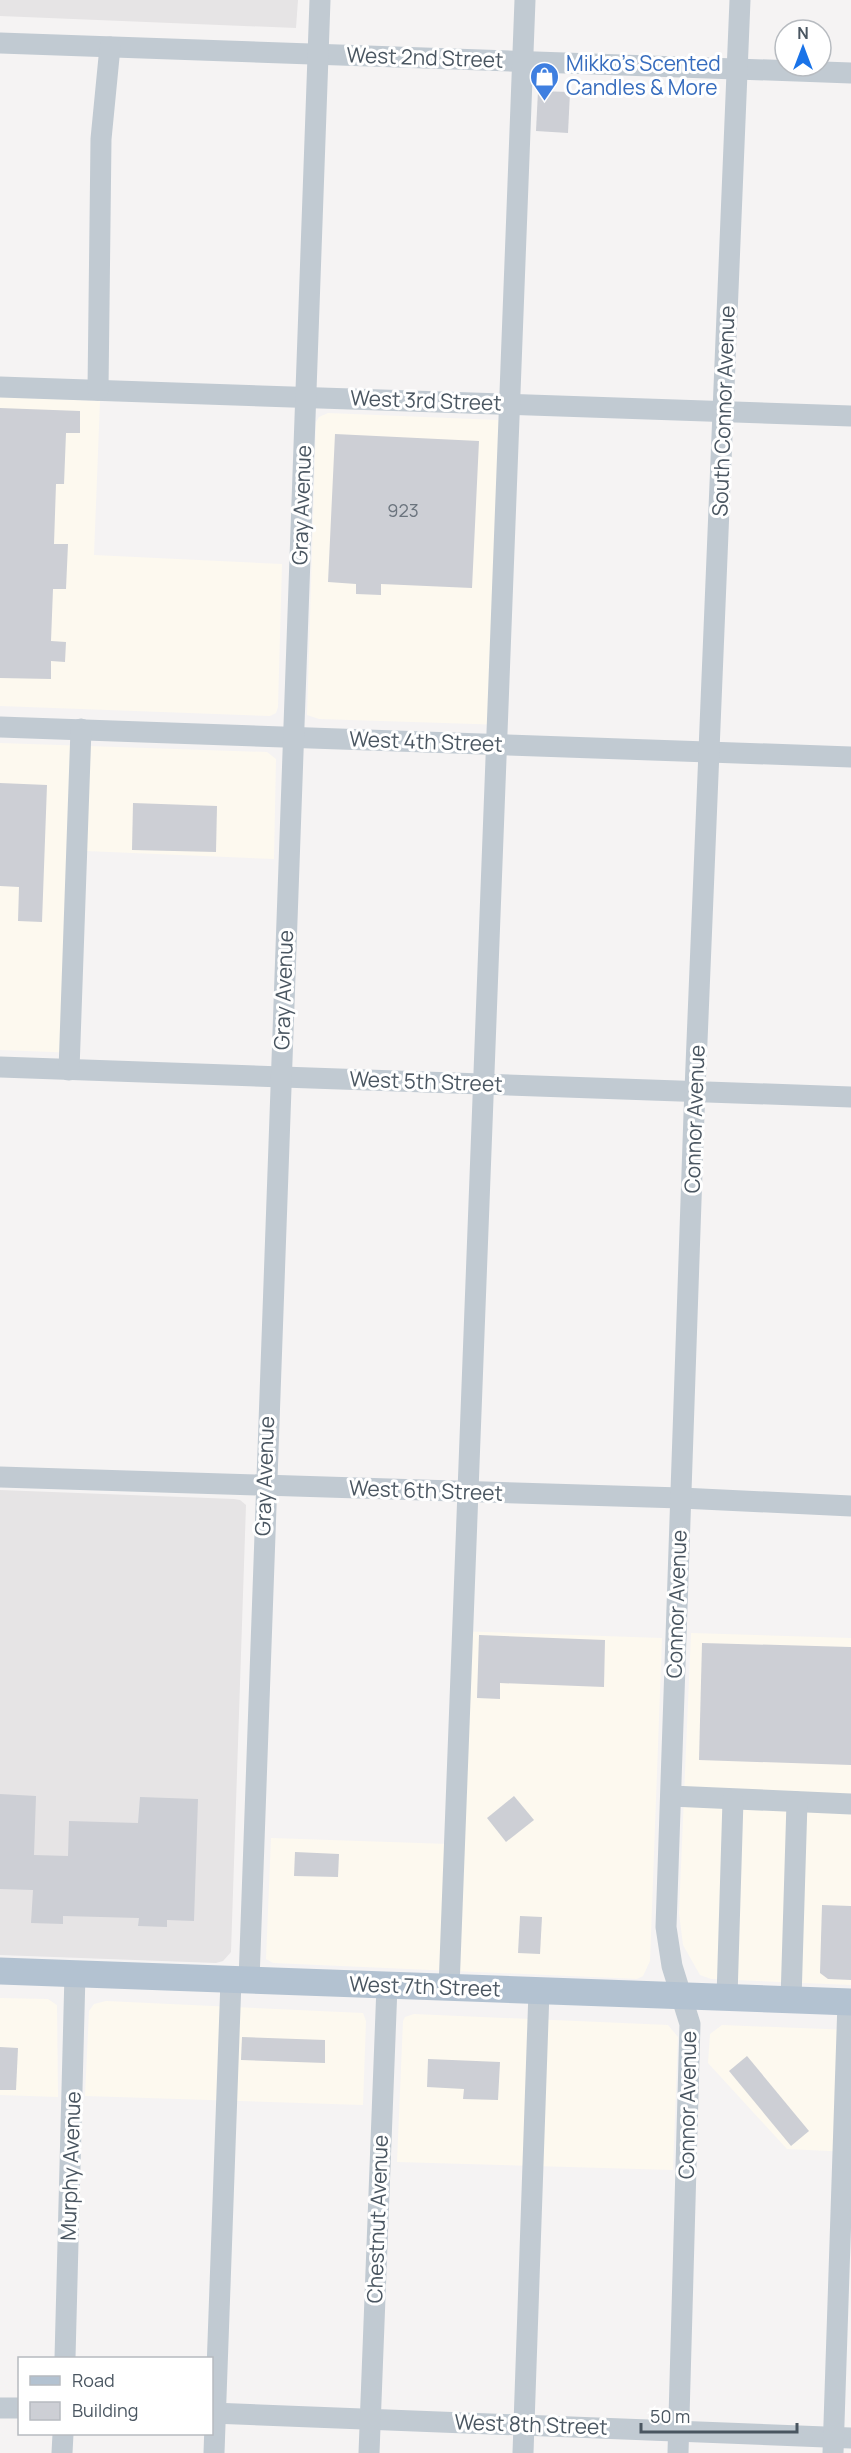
<svg xmlns="http://www.w3.org/2000/svg" width="851" height="2453" viewBox="0 0 851 2453" font-family="Manrope,sans-serif">
<rect width="100%" height="100%" fill="#f5f3f3"/>
<g fill="#fdf9ef">
<polygon points="0,397 100,401 94,555 282,564 278,707 276,713 270,716 0,706"/>
<polygon points="328,413 519,421 506,725 319,719 307,715 316,422 319,417"/>
<polygon points="0,743 267,752 276,759 274,859 86,851 78,1053 0,1050"/>
<polygon points="456,1631 662,1638 650,1961 643,1976 637,1979 273,1963 266,1959 271,1838 449,1844"/>
<polygon points="691,1633 851,1638 851,1985 711,1979 700,1975 683,1945 679,1913"/>
<polygon points="0,1998 48,1999 57,2005 58,2097 0,2095"/>
<polygon points="106,2001 363,2013 366,2021 363,2105 85,2096 89,2011 94,2004"/>
<polygon points="414,2014 668,2025 678,2037 673,2170 397,2162 403,2021 405,2017"/>
<polygon points="722,2025 851,2030 850,2152 787,2149 708,2063 710,2034"/>
</g>
<g fill="#e6e4e5">
<polygon points="0,0 298,0 296,28 0,16"/>
<polygon points="0,1490 234,1499 240,1500 246,1505 231,1952 223,1961 216,1963 0,1955"/>
</g>
<g fill="#cdcfd5">
<polygon points="538,91 570,92 568,133 536,131"/>
<polygon points="0,408 80,411 80,433 66,433 64,484 56,484 54,544 68,544 66,589 53,589 51,641 66,642 65,662 51,661 51,679 0,678"/>
<polygon points="335,434 479,441 472,588 381,584 381,595 356,594 356,584 328,582"/>
<polygon points="0,783 47,785 42,922 18,921 19,887 0,886"/>
<polygon points="133,803 217,806 216,852 132,850"/>
<polygon points="479,1635 605,1640 604,1687 500,1683 500,1699 477,1698"/>
<polygon points="702,1643 851,1647 851,1765 699,1760"/>
<polygon points="0,1794 36,1796 34,1855 68,1856 69,1821 138,1823 140,1797 198,1799 194,1921 167,1920 167,1927 138,1926 139,1918 63,1916 63,1924 31,1923 33,1890 0,1889"/>
<polygon points="514,1796 534,1820 506,1842 487,1818"/>
<polygon points="295,1852 339,1854 338,1877 294,1876"/>
<polygon points="822,1905 851,1906 851,1980 828,1979 820,1973"/>
<polygon points="520,1916 542,1917 540,1954 518,1953"/>
<polygon points="242,2037 325,2040 325,2063 241,2060"/>
<polygon points="0,2047 18,2048 16,2090 0,2090"/>
<polygon points="747,2056 809,2131 791,2146 729,2071"/>
<polygon points="428,2059 500,2062 498,2100 463,2099 464,2089 427,2087"/>
</g>
<g fill="none" stroke-linecap="round" stroke-linejoin="round">
<g stroke="#c1cad2" stroke-width="21">
<polyline points="0,43 851,73"/>
<polyline points="0,387 851,416"/>
<polyline points="98,390 101,139 110,47"/>
<polyline points="0,727 851,757"/>
<polyline points="0,1067 851,1097"/>
<polyline points="69,1070 81,729"/>
<polyline points="0,1477 681,1498 851,1506"/>
<polyline points="671,1796 851,1804"/>
<polyline points="249,1981 320,0"/>
<polyline points="449,1988 525,0"/>
<polyline points="727,1997 733,1800"/>
<polyline points="791,2000 797,1802"/>
<polyline points="65,2358 75,1974"/>
<polyline points="0,2408 20,2408"/>
<polyline points="212,2413 851,2438"/>
<polyline points="62,2453 63,2434"/>
<polyline points="214,2453 231,1980"/>
<polyline points="369,2453 387,1986"/>
<polyline points="523,2453 539,1991"/>
<polyline points="678,2453 690,2024 672,1966 666,1927 694,1114 740,0"/>
<polyline points="833,2453 848,2002"/>
</g>
<polyline stroke="#b3c2d1" stroke-width="27" points="0,1971 851,2002"/>
</g>
<defs>
<symbol id="shop-pin" viewBox="-11 -11 22 30"><path d="M0 17L-7.5 6A9.5 9.5 0 1 1 7.5 6Z" fill="#3f7fe0" stroke="#fff"/><path d="M-5-2.5h2.3a2.7 3.5 0 0 1 5.4 0H5L5.5 6h-11ZM-1.5-2.5h3a1.5 2.3 0 0 0-3 0Z" fill="#fff"/></symbol>
</defs>
<g fill-rule="evenodd">
<use href="#shop-pin" x="528" y="60" width="33" height="45"/>
</g>
<g text-anchor="middle" stroke-width="6" stroke-linejoin="round" paint-order="stroke">
<g font-size="18" fill="#6b747e">
<text x="403" y="517">923</text>
</g>
<g font-size="21" fill="#4a5661" stroke="#fff">
<text transform="translate(425 58) rotate(2)" y="7">West 2nd Street</text>
<text transform="translate(426 401) rotate(2)" y="7">West 3rd Street</text>
<text transform="translate(724 411) rotate(-88)" y="7">South Connor Avenue</text>
<text transform="translate(302 505) rotate(-88)" y="7">Gray Avenue</text>
<text transform="translate(426 742) rotate(2)" y="7">West 4th Street</text>
<text transform="translate(284 990) rotate(-88)" y="7">Gray Avenue</text>
<text transform="translate(426 1082) rotate(2)" y="7">West 5th Street</text>
<text transform="translate(695 1119) rotate(-88)" y="7">Connor Avenue</text>
<text transform="translate(265 1476) rotate(-88)" y="7">Gray Avenue</text>
<text transform="translate(426 1491) rotate(2)" y="7">West 6th Street</text>
<text transform="translate(677 1604) rotate(-88)" y="7">Connor Avenue</text>
<text transform="translate(425 1987) rotate(2)" y="7">West 7th Street</text>
<text transform="translate(688 2105) rotate(-89)" y="7">Connor Avenue</text>
<text transform="translate(71 2166) rotate(-88)" y="7">Murphy Avenue</text>
<text transform="translate(378 2219) rotate(-88)" y="7">Chestnut Avenue</text>
<text transform="translate(531 2425) rotate(2)" y="7">West 8th Street</text>
</g>
<g font-size="21" fill="#366cbe" stroke="#fff" text-anchor="start">
<text x="566" y="71">Mikko's Scented<tspan x="566" dy="24">Candles &amp; More</tspan></text>
</g>
</g>
<rect x="18" y="2357" width="195" height="78" fill="#ffffff" stroke="#b7bbc0" stroke-width="1.5"/>
<rect x="30" y="2376" width="30" height="9" fill="#b3c2d1" stroke="#b7bbc0" stroke-width="1.5"/>
<text x="72" y="2387" font-size="18" fill="#4a5661">Road</text>
<rect x="30" y="2402" width="30" height="18" fill="#cdcfd5" stroke="#b7bbc0" stroke-width="1.5"/>
<text x="72" y="2417" font-size="18" fill="#4a5661">Building</text>
<g transform="translate(803 48)"><circle r="28" fill="#ffffff" stroke="#b7bbc0" stroke-width="1.5"/>
<path d="M0-4.5L10 22L0 15L-10 22Z" fill="#1a73e8"/>
<text y="-9" font-size="16" font-weight="bold" text-anchor="middle" fill="#4a5661">N</text>
</g>
<path d="M641 2423v9h156v-9" fill="none" stroke="#4a5661" stroke-width="3"/>
<text x="650" y="2423" font-size="18" fill="#4a5661" stroke="#ffffff" stroke-width="4.5" paint-order="stroke">50 m</text>
</svg>
